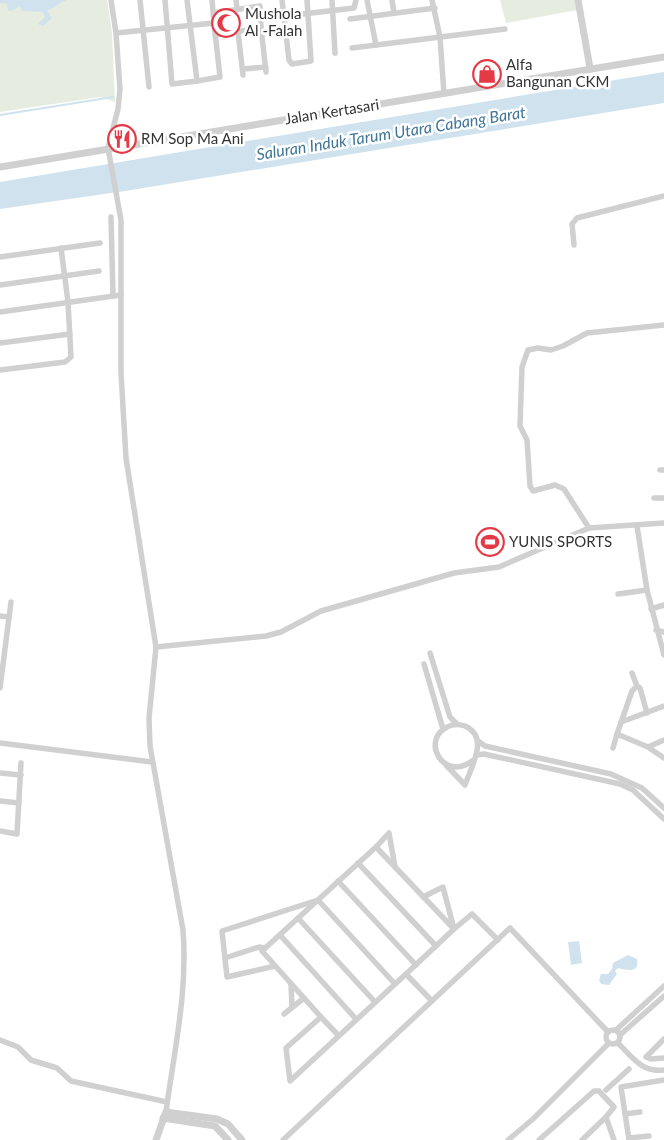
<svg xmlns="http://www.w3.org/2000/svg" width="664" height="1140" viewBox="0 0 664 1140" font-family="Lato,sans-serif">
<rect width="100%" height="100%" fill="#fff"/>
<g fill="#e6ecdf">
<polygon points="0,0 107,0 112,33 115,102 100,97 0,112"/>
<polygon points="500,0 577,0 577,10 506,23"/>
<polygon points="481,531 497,531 498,553 482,554"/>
</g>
<g fill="#cfe2ee">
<polygon points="0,0 66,0 47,11 52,18 43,26 38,24 45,17 43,12 22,11 20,6 11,11 8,10 7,4 0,3"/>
<polygon points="664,72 664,103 125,191 0,209 0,182"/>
<polygon points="579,941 582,963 571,965 568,942"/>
<path d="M628 955 637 959C640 974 626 970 618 968L615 971 617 974 609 985 601 984 599 980 601 974H608L612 969 613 963Z"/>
</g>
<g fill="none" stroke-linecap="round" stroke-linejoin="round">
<polyline stroke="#cfe2ee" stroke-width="2" points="0,115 113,97"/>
<g stroke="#d0d0d0" stroke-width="5.5">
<path d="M111 0 116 33 120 89 118 109 108 148 121 220V373L126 458 156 647 149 718 150 746 183 930C188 992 174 1051 166 1112"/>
<polyline points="140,0 149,87"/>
<polyline points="165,0 172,84 197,81 187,0"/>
<polyline points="212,0 214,23"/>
<polyline points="236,0 237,9"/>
<polyline points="282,0 289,60 292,64 311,61 307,0"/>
<polyline points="332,0 335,53"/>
<polyline points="367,0 376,45 505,29"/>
<polyline points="392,0 394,13"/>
<polyline points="432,0 440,37 444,94"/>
<polyline points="214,13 260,6 261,28 215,35"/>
<polyline points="261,19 354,8 356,0"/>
<polyline points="350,19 435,8"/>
<polyline points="261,28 266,72"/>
<polyline points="238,32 243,75"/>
<polyline points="116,33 214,23 220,77 197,81"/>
<polyline points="352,48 376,45"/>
<polyline points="243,69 266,67"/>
<polyline points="111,217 113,296"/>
<polyline points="574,245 572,224 577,218 664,196"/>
<polyline points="0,257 100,243"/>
<polyline points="0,285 99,271"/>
<polyline points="0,312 121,295"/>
<polyline points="0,343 70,334"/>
<polyline points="0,370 65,362 71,357 68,302 61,248"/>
<polyline points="660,470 664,470"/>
<polyline points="654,498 664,498"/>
<polyline points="637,526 647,590 664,655"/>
<polyline points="589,528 564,489 555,485 533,491 530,486 527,440 520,426 522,367 528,350 538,348 551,350 563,346 587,333 664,325"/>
<polyline points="618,594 647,590"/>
<polyline points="651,609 664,605"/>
<polyline points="0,616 9,617"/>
<polyline points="656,630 664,632"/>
<polyline points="156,647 266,636 281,632 321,611 454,573 499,567 589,528 664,523"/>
<polyline points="430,653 450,717 457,724"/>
<polyline points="424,664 443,729"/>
<polyline points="632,673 637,686"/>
<polyline points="0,688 11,602"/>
<polyline points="647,713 640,688 637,686 632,691 617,734 648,747 664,758"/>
<polyline points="621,722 664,706"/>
<polyline points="478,741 485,746 611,774 642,788 664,808"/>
<polyline points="0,743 152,762"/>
<polyline points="648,747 664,740"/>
<polyline points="613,748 617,734"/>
<polyline points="476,755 484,754 620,784 633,790 664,819"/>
<path d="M446 765 465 785C471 767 490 737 465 726 459 724 452 724 447 727 420 741 444 782 472 761"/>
<polyline points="0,773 21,775"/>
<polyline points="0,801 19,803"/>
<polyline points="0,831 17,834 21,763"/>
<polyline points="376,847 389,833 395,867"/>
<polyline points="358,863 436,946"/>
<polyline points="338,881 416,965"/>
<polyline points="423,897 443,887 454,929 406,974 432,1001"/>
<polyline points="298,918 375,1002"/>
<polyline points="280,935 356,1019"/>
<polyline points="225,958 259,947 265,948"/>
<polyline points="275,966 227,977 222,931 318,900 395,984"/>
<polyline points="291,984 292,1007"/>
<polyline points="284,1014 304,998"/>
<polyline points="321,1017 262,951 376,847 454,929 472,914 498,940"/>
<circle cx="613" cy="1037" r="7"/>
<polyline points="616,1030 664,986"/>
<polyline points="620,1035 664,996"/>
<polyline points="339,1036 321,1017 286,1048 290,1081 406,974"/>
<polyline points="664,1039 646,1057 651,1059 664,1058"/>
<polyline points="0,1040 18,1047 31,1060 57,1068 71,1081 167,1102"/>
<path d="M618 1043C632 1057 642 1073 664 1070"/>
<polyline points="606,1090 629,1069"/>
<polyline points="625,1114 640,1112"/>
<polyline points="629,1138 649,1136"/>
<polyline points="283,1140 510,928 608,1032"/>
<polyline points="508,1140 533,1119 609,1043"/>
<polyline points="539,1140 594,1091 599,1091 614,1107 606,1117"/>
<polyline points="582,1140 606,1117 614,1140"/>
<polyline points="629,1140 621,1087 664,1080"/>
</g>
<g stroke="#d0d0d0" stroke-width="7">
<polyline points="578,0 590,68"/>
<polyline points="0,167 664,57"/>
<polyline points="163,1118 215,1126 228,1140"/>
<polyline points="156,1140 166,1112 217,1119 228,1124 242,1140"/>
</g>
</g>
<defs>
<symbol id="mosque-ring" viewBox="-11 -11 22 22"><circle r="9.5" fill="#fff" stroke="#e63946" stroke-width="1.5"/><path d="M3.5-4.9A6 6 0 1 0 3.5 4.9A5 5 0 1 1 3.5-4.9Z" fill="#e63946"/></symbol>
<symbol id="shop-ring" viewBox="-11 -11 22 22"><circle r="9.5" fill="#fff" stroke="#e63946" stroke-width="1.5"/><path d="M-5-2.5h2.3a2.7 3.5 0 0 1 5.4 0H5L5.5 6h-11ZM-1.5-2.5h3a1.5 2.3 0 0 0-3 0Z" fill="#e63946"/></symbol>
<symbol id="restaurant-ring" viewBox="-11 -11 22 22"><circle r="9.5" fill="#fff" stroke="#e63946" stroke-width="1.5"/><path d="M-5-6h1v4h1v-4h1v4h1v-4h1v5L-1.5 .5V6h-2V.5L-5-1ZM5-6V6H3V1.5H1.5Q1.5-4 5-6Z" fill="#e63946"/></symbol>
<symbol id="stadium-ring" viewBox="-11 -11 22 22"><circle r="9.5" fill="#fff" stroke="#e63946" stroke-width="1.5"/><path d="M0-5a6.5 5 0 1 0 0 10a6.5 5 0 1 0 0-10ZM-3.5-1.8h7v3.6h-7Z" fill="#e63946"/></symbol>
</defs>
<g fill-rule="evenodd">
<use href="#mosque-ring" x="210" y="7" width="32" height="32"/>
<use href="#shop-ring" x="471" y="58" width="32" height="32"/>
<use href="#restaurant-ring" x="106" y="123" width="32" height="32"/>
<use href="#stadium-ring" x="474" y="526" width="32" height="32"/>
</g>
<g text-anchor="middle" stroke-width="5" stroke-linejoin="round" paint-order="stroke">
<g font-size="15" fill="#333" stroke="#fff" text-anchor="start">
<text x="245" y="19">Mushola<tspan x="245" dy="17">Al -Falah</tspan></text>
<text x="506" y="70">Alfa<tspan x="506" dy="17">Bangunan CKM</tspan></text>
<text x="141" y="144">RM Sop Ma Ani</text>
<text x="509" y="547">YUNIS SPORTS</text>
</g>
<g font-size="15" fill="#333" stroke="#fff">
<text transform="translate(332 112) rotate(-9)" y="5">Jalan Kertasari</text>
</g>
<g font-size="16" font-style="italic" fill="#3f7597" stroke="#fff">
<text transform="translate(391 133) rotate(-9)" y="6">Saluran Induk Tarum Utara Cabang Barat</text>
</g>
</g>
</svg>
